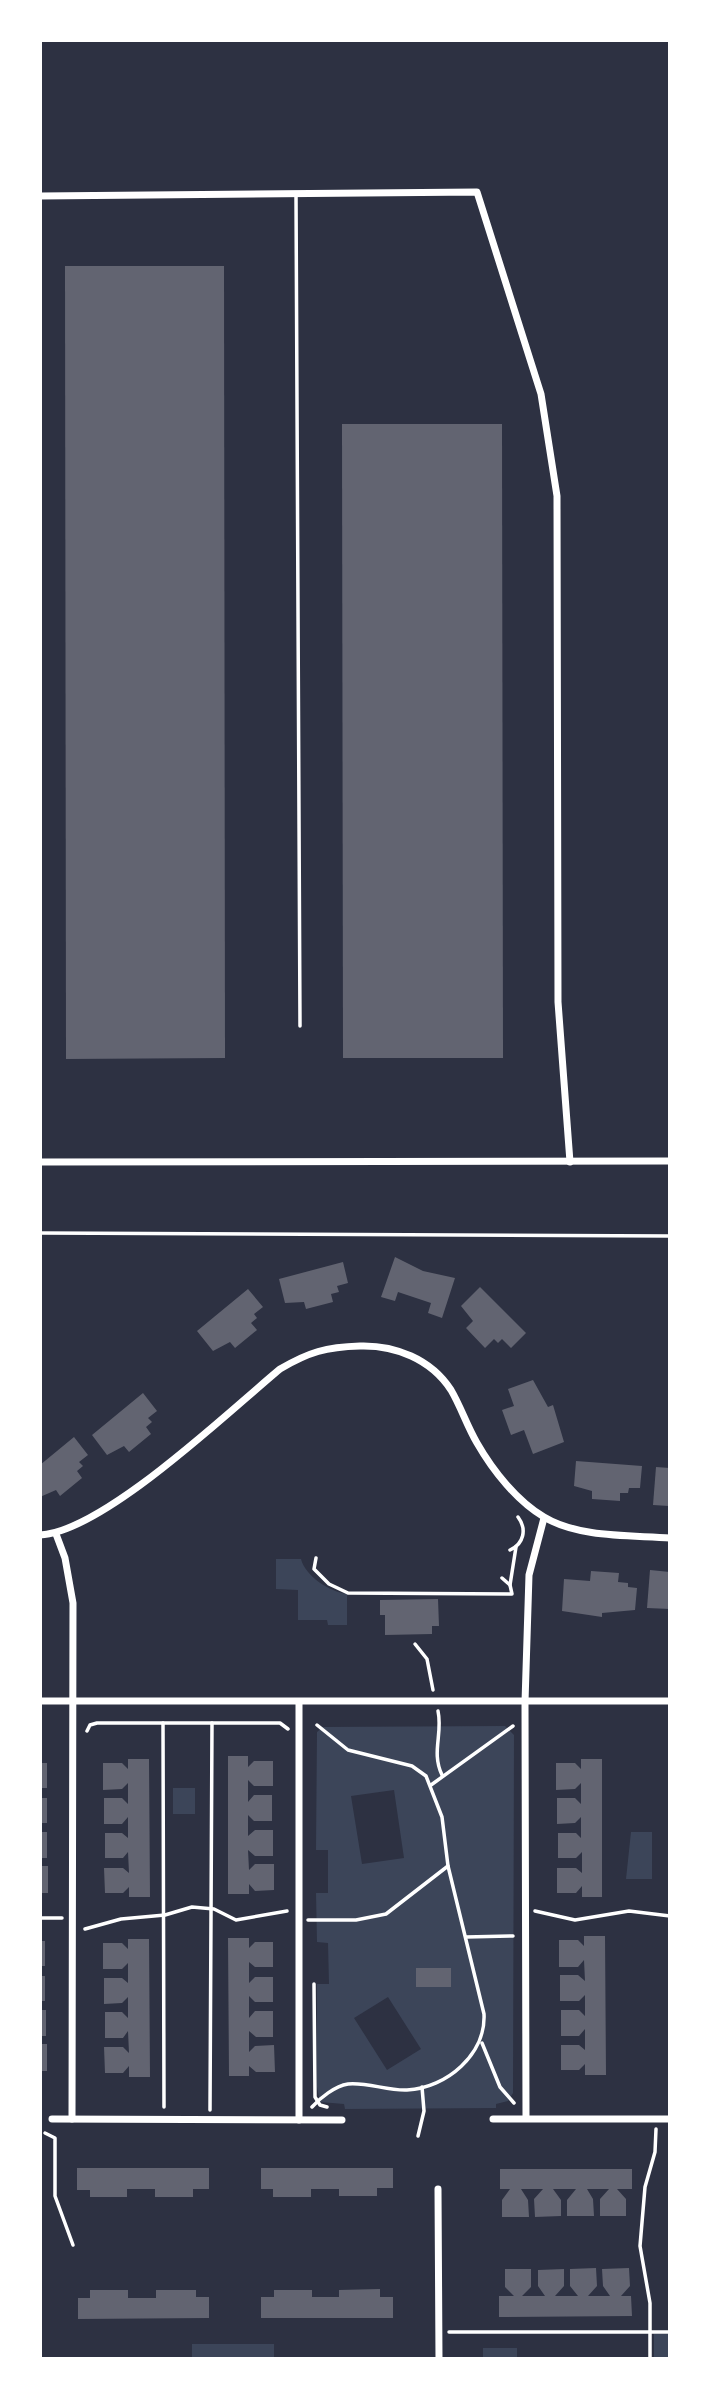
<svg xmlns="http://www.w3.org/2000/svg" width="710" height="2399" viewBox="0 0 710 2399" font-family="Jost,sans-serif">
<rect width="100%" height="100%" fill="#2d3142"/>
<g fill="#3c4559" fill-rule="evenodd">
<path d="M276 1559H301C305 1576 330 1592 347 1594V1625H328L327 1620H298V1590L276 1589Z"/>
<path d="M505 1726 514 1735 513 2093 508 2101 496 2104V2108L345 2109 344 2104 320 2102 317 2087V1984H329L328 1943 317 1942 316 1893H328V1850H316L317 1732 323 1727ZM394 1790 404 1858 362 1864 351 1796ZM416 1968H450V1987H416ZM388 1997 421 2049 387 2070 354 2018Z"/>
<rect x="173" y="1788" width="22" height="26"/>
<polygon points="631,1832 652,1832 652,1879 626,1879"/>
<rect x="654" y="2334" width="16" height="23"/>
<rect x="192" y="2344" width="82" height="15"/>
<rect x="483" y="2348" width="34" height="11"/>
</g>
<g fill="#626471">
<polygon points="65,266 224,266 225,1058 66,1059"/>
<polygon points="342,424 502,424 503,1058 343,1058"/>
<polygon points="395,1257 423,1271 455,1278 442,1318 428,1313 431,1303 398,1292 395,1301 381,1297"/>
<polygon points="343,1262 348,1283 337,1286 339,1292 331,1294 333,1302 306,1309 304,1302 285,1303 279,1279"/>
<polygon points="480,1287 526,1333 511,1348 502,1339 498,1343 494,1339 485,1348 466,1328 473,1321 461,1306"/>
<polygon points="248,1289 263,1307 254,1314 257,1318 251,1323 257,1330 235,1348 230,1342 213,1351 197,1331"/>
<polygon points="533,1380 548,1407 553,1405 564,1442 533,1454 524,1430 511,1435 502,1410 514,1406 508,1389"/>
<polygon points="143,1393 157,1411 148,1418 152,1422 146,1427 151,1434 129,1452 124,1446 107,1455 92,1435"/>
<polygon points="74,1437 88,1455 79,1462 83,1466 77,1471 82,1478 60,1496 56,1490 40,1497 40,1465"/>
<polygon points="576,1461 642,1466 640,1488 629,1488 628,1493 620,1493 620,1501 592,1499 592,1491 574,1486"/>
<polygon points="656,1467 670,1468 669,1506 653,1505"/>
<polygon points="650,1570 670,1572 670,1609 647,1608"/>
<polygon points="591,1571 619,1573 618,1582 628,1583 628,1587 637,1588 635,1610 602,1613 602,1617 562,1611 564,1579 590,1581"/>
<polygon points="438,1599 439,1626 432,1626 432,1634 385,1635 385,1615 380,1615 380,1600"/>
<polygon points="228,1756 248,1756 248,1767 254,1761 273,1761 273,1786 254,1786 248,1780 248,1802 254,1795 272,1795 272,1821 254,1821 248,1815 248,1836 255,1830 273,1830 273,1856 255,1856 248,1850 249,1870 255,1864 274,1864 274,1890 255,1891 249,1884 249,1894 228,1894"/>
<polygon points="128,1759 149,1759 150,1897 129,1897 129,1887 123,1893 105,1893 104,1868 123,1868 129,1873 128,1852 123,1858 105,1858 105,1833 122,1833 128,1838 128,1817 122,1824 104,1824 104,1798 122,1798 128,1804 128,1783 122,1789 103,1790 103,1763 122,1763 128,1769"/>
<polygon points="581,1759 602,1759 602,1897 582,1897 582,1886 576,1893 557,1893 557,1868 576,1868 582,1873 582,1852 576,1858 558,1858 558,1833 576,1833 581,1838 581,1817 575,1823 557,1824 557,1798 575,1798 581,1804 581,1783 575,1789 556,1790 556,1763 575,1763 581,1769"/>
<rect x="40" y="1763" width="7" height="25"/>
<rect x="40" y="1798" width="7" height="25"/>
<rect x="40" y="1832" width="7" height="26"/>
<rect x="40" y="1866" width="8" height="27"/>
<polygon points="584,1936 605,1936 606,2075 585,2075 585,2064 579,2070 561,2070 561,2045 579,2045 585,2050 585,2029 579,2036 561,2036 561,2010 579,2010 585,2016 585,1995 579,2001 560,2001 560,1975 578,1975 585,1981 584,1960 578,1967 559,1967 559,1940 578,1940 584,1946"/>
<polygon points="228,1938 249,1938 249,1948 255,1942 273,1942 273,1967 255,1967 249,1962 249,1983 255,1977 273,1977 273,2002 255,2002 249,1996 249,2018 255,2011 273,2011 273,2037 256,2037 249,2031 249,2052 255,2046 274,2045 275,2072 256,2072 249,2066 249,2076 229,2076"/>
<polygon points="128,1939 149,1939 150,2077 129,2077 129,2066 123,2073 105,2073 104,2047 123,2047 129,2053 128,2031 123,2038 105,2038 105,2012 122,2012 128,2018 128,1997 122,2003 104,2004 104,1978 122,1978 128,1983 128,1963 122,1969 103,1969 103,1943 122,1943 128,1949"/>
<rect x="40" y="1941" width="5" height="25"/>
<rect x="416" y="1968" width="35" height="19"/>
<rect x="40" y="1976" width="5" height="25"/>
<rect x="40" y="2010" width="6" height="26"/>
<rect x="40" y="2044" width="7" height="27"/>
<polygon points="77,2168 209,2168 209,2189 193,2189 193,2197 155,2197 155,2189 127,2189 127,2197 90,2197 90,2190 77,2190"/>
<polygon points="261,2168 393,2168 393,2188 377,2188 377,2196 339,2196 339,2189 311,2189 311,2197 273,2197 273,2189 261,2189"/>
<polygon points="500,2169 632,2169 632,2189 617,2189 626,2199 626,2216 600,2216 600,2199 609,2189 587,2189 593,2199 594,2216 567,2216 567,2200 576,2189 553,2189 561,2200 561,2216 535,2217 534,2199 543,2189 521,2189 528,2200 529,2217 502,2217 502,2200 510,2189 500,2189"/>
<polygon points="596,2268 597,2286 588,2296 610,2296 603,2286 602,2269 629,2268 630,2286 621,2296 631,2296 632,2316 499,2317 499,2296 514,2296 505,2287 505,2269 531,2269 531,2287 522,2296 545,2296 538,2286 538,2270 564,2269 564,2286 555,2296 578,2296 570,2286 570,2269"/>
<polygon points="380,2289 380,2297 393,2297 393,2318 261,2318 261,2297 274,2297 274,2290 312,2290 312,2297 339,2297 339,2290"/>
<polygon points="90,2290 128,2290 128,2298 156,2298 156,2290 196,2290 196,2297 209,2297 209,2318 78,2319 78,2298 90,2298"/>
</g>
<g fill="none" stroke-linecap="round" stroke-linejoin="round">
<g stroke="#fff" stroke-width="3.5">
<path d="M510 1550C524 1544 527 1529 518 1517"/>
<polyline points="316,1558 314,1569 329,1584 348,1593 512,1594 510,1585 502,1578"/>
<polyline points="510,1585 516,1547"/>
<polyline points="415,1644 427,1659 433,1690"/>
<path d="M438 1711C443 1734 431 1752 442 1775"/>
<polyline points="163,1723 280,1723 288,1729"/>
<polyline points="87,1731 90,1725 97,1723 163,1723 164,2107"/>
<polyline points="431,1785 513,1726"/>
<polyline points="535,1911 575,1920 629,1911 670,1916"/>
<polyline points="40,1918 62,1918"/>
<polyline points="308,1920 356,1920 386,1914 448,1866 442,1817 426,1776 412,1766 348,1750 317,1725"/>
<polyline points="85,1929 121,1919 165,1915 192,1907 214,1909 236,1920 287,1911"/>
<polyline points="466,1937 513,1936"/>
<polyline points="314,1984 315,2097 320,2105 327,2107"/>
<polyline points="482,2043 500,2087 514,2103"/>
<path d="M312 2107C320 2098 335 2086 348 2084 367 2082 388 2091 407 2090 447 2088 486 2054 484 2014L448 1866"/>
<polyline points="210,2110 212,1723"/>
<polyline points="45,2133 55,2138 55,2196 73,2245"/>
<polyline points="418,2136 424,2111 422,2087"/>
<polyline points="449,2332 670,2332"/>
<polyline points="650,2359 650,2303 640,2246 645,2187 655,2152 656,2129"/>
</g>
<g stroke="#fff" stroke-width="3.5">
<polyline points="296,195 300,1026"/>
<polyline points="40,1233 670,1236"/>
</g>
<g stroke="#fff" stroke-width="7">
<polyline points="40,196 477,192 541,394 557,496 558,1002 570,1162"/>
<polyline points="40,1162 670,1161"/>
<polyline points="56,1534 65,1558 73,1603 72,2119"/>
<path d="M40 1535C103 1532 228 1412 280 1369 309 1352 326 1347 360 1346 395 1345 431 1359 451 1390 461 1407 467 1426 477 1443 493 1471 517 1501 544 1517 579 1538 631 1535 670 1538"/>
<polyline points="40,1701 670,1701"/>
<polyline points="299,1702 299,2120"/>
<polyline points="526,2118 525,1702 529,1575 544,1518"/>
<polyline points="52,2119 342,2120"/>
<polyline points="493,2119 670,2119"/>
<polyline points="438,2189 439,2359"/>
</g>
</g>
<rect width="710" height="2399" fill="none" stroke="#ffffff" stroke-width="84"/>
</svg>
